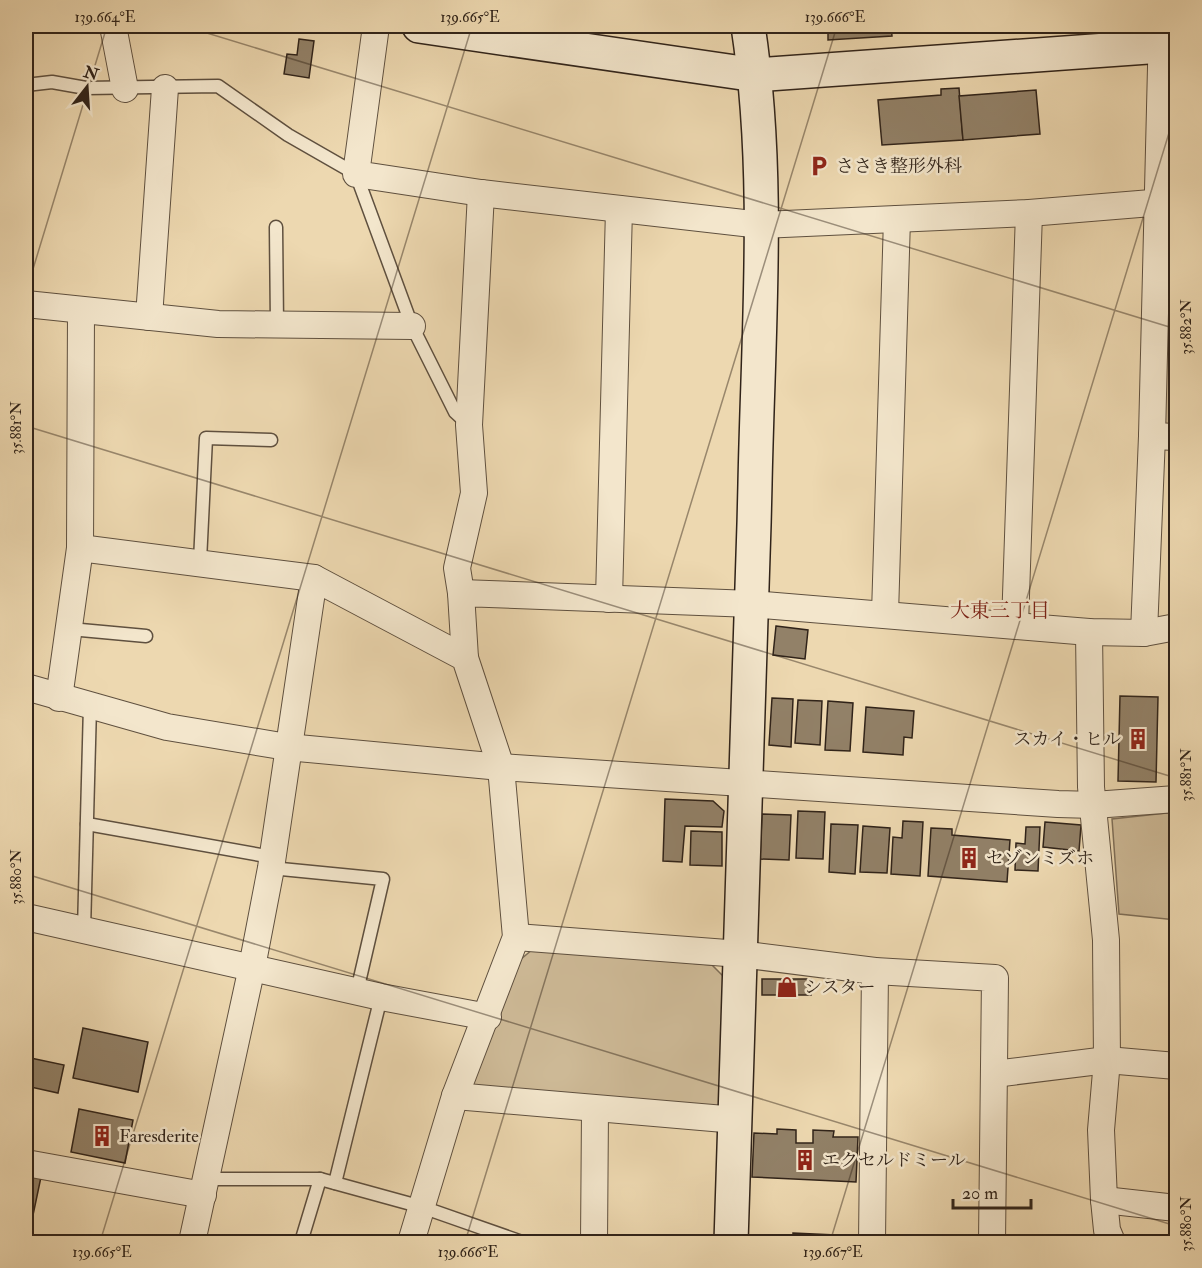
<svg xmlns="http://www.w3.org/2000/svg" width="1202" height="1268" viewBox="0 0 1202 1268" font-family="'IM FELL Double Pica','Noto Serif JP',serif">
<rect width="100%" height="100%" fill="#edd8b0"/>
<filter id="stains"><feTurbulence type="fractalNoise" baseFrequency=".00333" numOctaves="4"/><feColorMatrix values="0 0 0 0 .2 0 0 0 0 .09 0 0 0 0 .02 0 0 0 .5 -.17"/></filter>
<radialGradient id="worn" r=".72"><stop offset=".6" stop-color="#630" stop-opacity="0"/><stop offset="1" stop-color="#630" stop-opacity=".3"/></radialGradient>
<g fill="#cdb996" stroke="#7e6e58" stroke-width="1.5">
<polygon points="1176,216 1176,430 1173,430 1164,422 1168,222"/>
<polygon points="1176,812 1176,920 1119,914 1112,819"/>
<polygon points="533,949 712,965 723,976 723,1109 478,1091 468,1081 520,960"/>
</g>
<g fill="#928168" stroke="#302319" stroke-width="1.5">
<polygon points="828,26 891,26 892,36 828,40"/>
<polygon points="299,39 314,41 309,78 284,74 287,54 297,55"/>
<polygon points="959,88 963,140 882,145 878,100 941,95 941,89"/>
<polygon points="1036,90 1040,134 963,140 959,96"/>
<polygon points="776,626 808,630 805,659 773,655"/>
<polygon points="1120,696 1158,697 1156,782 1118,781"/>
<polygon points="772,698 793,699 791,747 769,745"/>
<polygon points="798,700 822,701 820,745 795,743"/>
<polygon points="828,701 853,703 850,751 825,750"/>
<polygon points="866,707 914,711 912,738 904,737 903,755 863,752"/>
<polygon points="665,799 713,801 724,811 722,827 685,826 682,862 663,861"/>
<polygon points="798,811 825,812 823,859 796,858"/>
<polygon points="762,814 791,815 789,860 760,859"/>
<polygon points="903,821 923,822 920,876 891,874 893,837 902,838"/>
<polygon points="1045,822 1081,825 1079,851 1043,847"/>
<polygon points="831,824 858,825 855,874 829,872"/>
<polygon points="863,826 890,828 887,873 860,872"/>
<polygon points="1026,827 1040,827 1038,871 1015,870 1016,843 1025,844"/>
<polygon points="931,828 952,829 952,835 1010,840 1007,882 928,876"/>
<polygon points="691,831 722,832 722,866 690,865"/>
<rect x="762" y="979" width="49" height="16"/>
<polygon points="83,1028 148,1042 138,1092 73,1078"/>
<polygon points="26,1057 64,1065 58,1093 26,1086"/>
<polygon points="79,1109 133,1120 125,1163 71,1152"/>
<polygon points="777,1129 796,1130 796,1143 813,1143 813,1130 834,1131 833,1137 858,1137 856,1182 752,1177 754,1133 777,1134"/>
<polygon points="26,1174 41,1177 32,1220 26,1219"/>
<polygon points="793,1233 857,1236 857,1242 754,1242 754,1239 793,1241"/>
</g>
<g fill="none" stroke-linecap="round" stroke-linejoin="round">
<defs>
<g id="lane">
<polyline points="26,85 52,82 86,88 218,86 288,135 356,174 412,326 455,412 468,424"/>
<polyline points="276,227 277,325"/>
<polyline points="200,561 206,438 271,440"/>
<polyline points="70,629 146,636"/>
<polyline points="87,824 272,857"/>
<polyline points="271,868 383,879 357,991"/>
<polyline points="84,930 90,706"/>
<polyline points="205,1179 320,1179 422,1207 522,1242"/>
<polyline points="335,1183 381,997"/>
<polyline points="301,1242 320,1179"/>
</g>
<g id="street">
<polyline points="113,26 125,89"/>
<polyline points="376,26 356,174 481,193 761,225 1029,213 1176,201"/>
<polyline points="26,304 218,324 412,326"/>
<polyline points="149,317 165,88"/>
<polyline points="1152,436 1176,437"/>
<polyline points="80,548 314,578 465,658 501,767 516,937 455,1096 411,1242"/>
<polyline points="461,593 457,568 474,493 469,425 481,193"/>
<polyline points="609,599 619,209"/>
<polyline points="885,614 897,219"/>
<polyline points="1015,625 1029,213"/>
<polyline points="1089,632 1091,787 1106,940 1107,1060 1101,1130 1104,1200 1107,1230 1112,1242"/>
<polyline points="1144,633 1152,436 1162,26"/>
<polyline points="465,658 461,593 752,604 1089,632 1144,633 1176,627"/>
<polyline points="26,687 167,727 287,747 501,767 1058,804 1094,805 1176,799"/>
<polyline points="59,698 80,548 81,311"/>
<polyline points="26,917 381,997 488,1017"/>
<polyline points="516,937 740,954 875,971 995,978 992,1242"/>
<polyline points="994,1074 1107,1060 1176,1066"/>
<polyline points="455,1096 736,1120"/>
<polyline points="26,1163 203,1195"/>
<polyline points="1104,1200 1176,1208"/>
<polyline points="192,1242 252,967 271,868 314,578"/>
<polyline points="594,1242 595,1110"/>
<polyline points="872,1242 875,971"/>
</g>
<g id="secondary">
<polyline points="419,26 756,75 1176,45"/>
<path d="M731 1242C741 990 749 737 755 484 758 332 771 176 748 26"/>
</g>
</defs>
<use href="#lane" stroke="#5f503f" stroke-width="15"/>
<use href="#street" stroke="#5f503f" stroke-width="28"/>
<use href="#secondary" stroke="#302319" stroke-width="36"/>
<use href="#lane" stroke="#f3e6cc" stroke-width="12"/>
<use href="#street" stroke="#f3e6cc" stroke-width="26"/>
<use href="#secondary" stroke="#f3e6cc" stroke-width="33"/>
</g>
<path fill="none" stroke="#302319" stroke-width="1.5" stroke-opacity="0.45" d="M184 26 1176 329M26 292 107 26M26 426 1176 778M26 874 1176 1226M100 1242 472 26M465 1242 837 26M830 1242 1176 110"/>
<defs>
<symbol id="parking-bare" viewBox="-9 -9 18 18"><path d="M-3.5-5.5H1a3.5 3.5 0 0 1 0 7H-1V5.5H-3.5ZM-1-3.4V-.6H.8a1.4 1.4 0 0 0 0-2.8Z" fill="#8f2418" stroke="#f3e6cc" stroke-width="2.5" paint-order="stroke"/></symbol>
<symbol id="building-bare" viewBox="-9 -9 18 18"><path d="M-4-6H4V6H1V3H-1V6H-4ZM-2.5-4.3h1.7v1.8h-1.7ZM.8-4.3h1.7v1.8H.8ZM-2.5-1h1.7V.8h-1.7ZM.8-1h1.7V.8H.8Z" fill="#8f2418" stroke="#f3e6cc" stroke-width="2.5" paint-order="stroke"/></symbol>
<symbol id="shop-bare" viewBox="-9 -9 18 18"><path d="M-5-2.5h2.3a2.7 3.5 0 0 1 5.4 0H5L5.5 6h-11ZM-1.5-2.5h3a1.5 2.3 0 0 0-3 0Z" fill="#8f2418" stroke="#f3e6cc" stroke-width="2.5" paint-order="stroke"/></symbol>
</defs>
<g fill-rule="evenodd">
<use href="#parking-bare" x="804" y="151" width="30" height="30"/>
<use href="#building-bare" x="1123" y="724" width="30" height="30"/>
<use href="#building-bare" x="954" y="843" width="30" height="30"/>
<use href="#shop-bare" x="772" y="972" width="30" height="30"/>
<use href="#building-bare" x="87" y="1121" width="30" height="30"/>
<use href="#building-bare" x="790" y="1145" width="30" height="30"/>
</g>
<g text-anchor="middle" stroke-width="5" stroke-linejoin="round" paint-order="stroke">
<g font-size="18" fill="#302319" stroke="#f3e6cc" text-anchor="start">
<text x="836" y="172">ささき整形外科</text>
<text x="1121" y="745" text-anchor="end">スカイ・ヒル</text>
<text x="986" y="864">セゾンミズホ</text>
<text x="804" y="993">シスター</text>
<text x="119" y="1142">Faresderite</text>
<text x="822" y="1166">エクセルドミール</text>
</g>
<g font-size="20" fill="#7a1f14" stroke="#f3e6cc">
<text x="1000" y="617">大東三丁目</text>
</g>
</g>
<rect width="1202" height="1268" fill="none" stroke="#edd8b0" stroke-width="66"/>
<g transform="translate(87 87) rotate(17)" stroke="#f3e6cc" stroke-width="4.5" paint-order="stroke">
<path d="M0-4.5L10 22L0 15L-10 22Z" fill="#302319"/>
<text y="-9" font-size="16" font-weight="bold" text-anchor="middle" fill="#302319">N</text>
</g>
<path d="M953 1199v9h78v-9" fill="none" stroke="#302319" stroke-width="3"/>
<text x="962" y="1199" font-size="18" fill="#302319" stroke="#f3e6cc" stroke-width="4.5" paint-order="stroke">20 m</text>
<rect x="33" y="33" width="1136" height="1202" fill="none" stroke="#302319" stroke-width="2"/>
<g font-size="15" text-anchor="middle" fill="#302319">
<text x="105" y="22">139.664°E</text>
<text x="470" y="22">139.665°E</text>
<text x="835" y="22">139.666°E</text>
<text transform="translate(1186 327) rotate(-90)" y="5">35.882°N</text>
<text transform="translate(16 428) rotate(-90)" y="5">35.881°N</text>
<text transform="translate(1186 775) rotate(-90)" y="5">35.881°N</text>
<text transform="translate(16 877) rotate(-90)" y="5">35.880°N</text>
<text transform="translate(1186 1224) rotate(-90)" y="5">35.880°N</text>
<text x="102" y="1257">139.665°E</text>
<text x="468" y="1257">139.666°E</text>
<text x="833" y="1257">139.667°E</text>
</g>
<rect width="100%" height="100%" filter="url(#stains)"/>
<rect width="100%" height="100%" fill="url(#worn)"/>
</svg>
